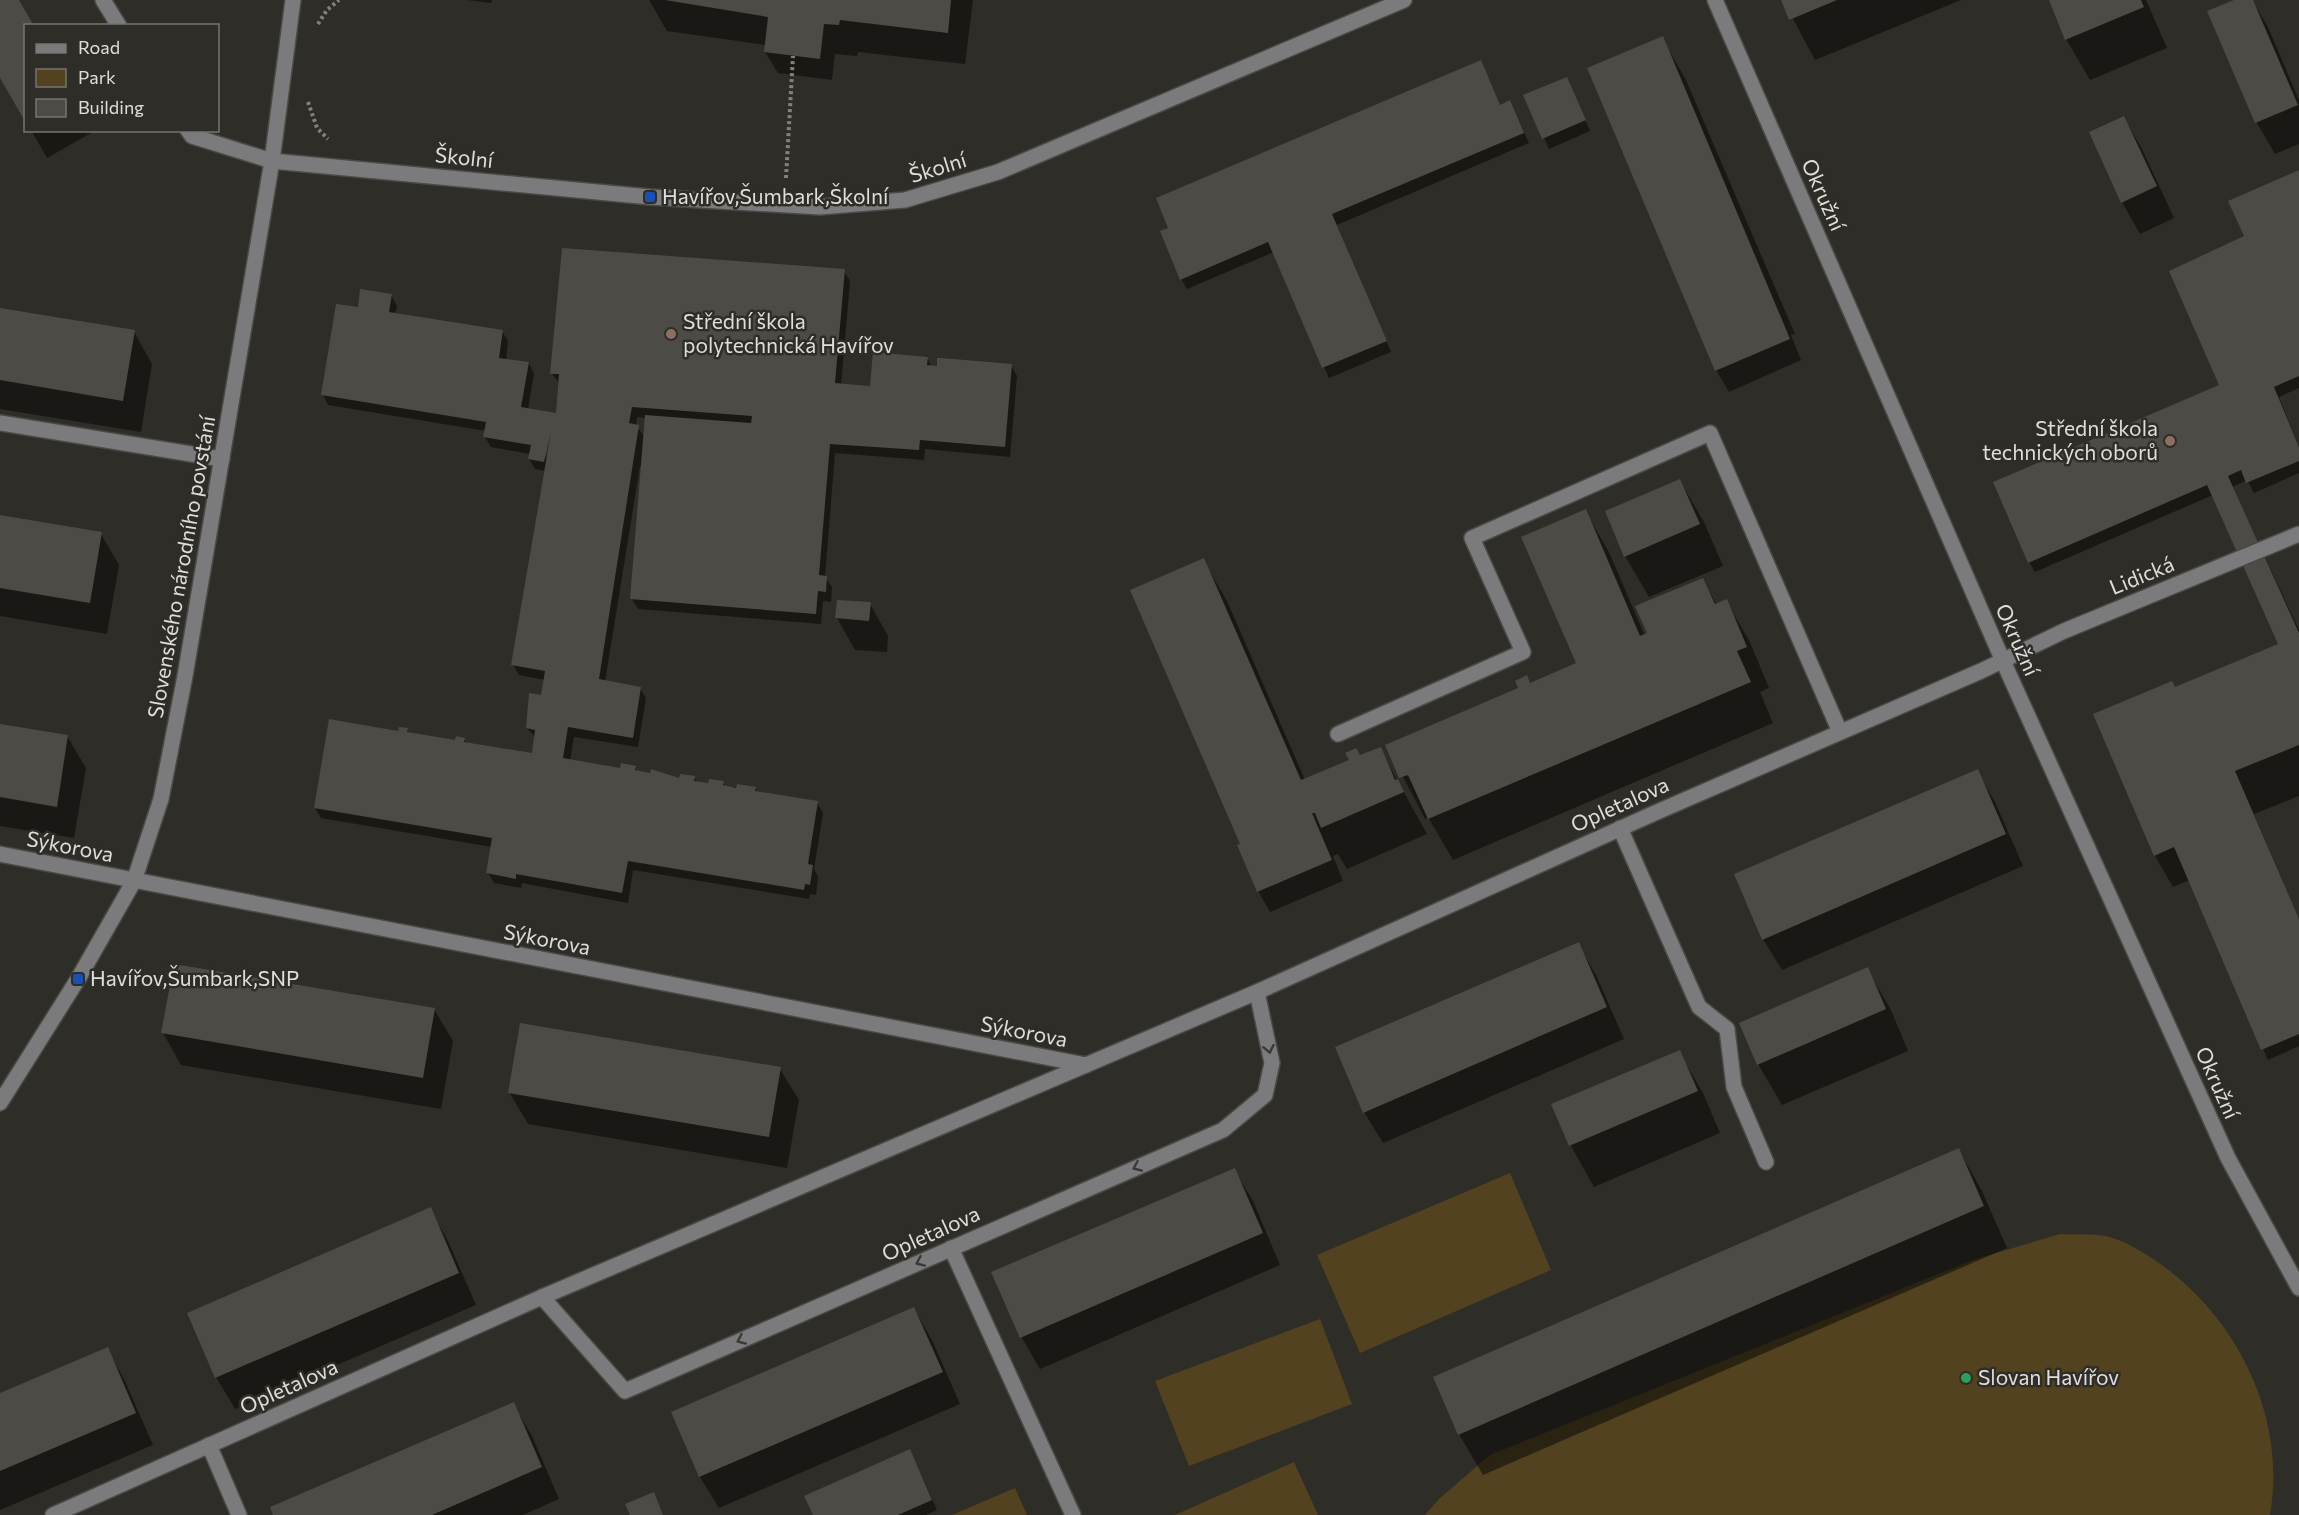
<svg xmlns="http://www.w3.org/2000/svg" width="2299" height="1515" viewBox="0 0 2299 1515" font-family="Commissioner,sans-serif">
<rect width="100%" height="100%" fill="#2f2d28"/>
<g fill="#524220">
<polygon points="1510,1173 1551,1270 1360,1353 1317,1255"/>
<path d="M2060 1234C2075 1235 2094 1233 2110 1237 2129 1243 2146 1254 2162 1265 2239 1321 2287 1419 2270 1515H1425L1439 1499 1490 1455 1973 1260Z"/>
<polygon points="1320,1319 1352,1404 1189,1466 1155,1381"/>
<polygon points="1294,1462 1318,1515 1175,1515"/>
<polygon points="1015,1488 1027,1515 952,1515"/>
</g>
<g fill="#0007" fill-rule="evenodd">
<polygon points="467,0 492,0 491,3"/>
<polygon points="649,0 973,0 965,64 858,52 857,56 835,54 832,80 778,73 765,52 766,45 667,31"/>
<polygon points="1783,0 1961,0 1815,60"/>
<polygon points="2050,0 2146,0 2167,48 2090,80 2066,39"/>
<polygon points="2238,0 2252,0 2268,27 2299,100 2299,144 2275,154 2257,123 2209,12"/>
<polygon points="1662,38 1686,80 1795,334 1791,335 1801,360 1729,392 1716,370 1699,324"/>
<polygon points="1481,62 1500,106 1509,102 1529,143 1337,225 1391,352 1329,378 1274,252 1187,289 1181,279 1170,229"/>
<polygon points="1567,79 1590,131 1549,149 1525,96"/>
<polygon points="2124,118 2142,149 2174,218 2140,234 2122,202"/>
<polygon points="31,130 92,130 93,132 47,158"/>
<polygon points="2299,172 2299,388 2279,397 2299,446 2299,473 2254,493 2247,480 2232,487 2299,630 2299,796 2254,814 2299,920 2299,1046 2268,1060 2190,880 2173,887 2155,856 2095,715 2175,689 2280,645 2213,495 2035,572 2029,562 2221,386 2246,237"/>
<path d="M844 271 850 281 841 385 872 388 927 358 932 367 1011 365 1017 376 1010 457 925 449 924 460 835 453 825 577 832 587 831 602 823 601 821 624 638 609 632 599 642 466H640L605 682 640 688 646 698 638 747 574 737 570 761 621 769 635 768 638 772 680 780 694 778 697 782 709 784 723 783 726 787 755 788 758 793 817 803 823 813 814 869 818 877 816 895 810 894 809 899 633 870 628 903 522 883 521 888 494 883 488 873 492 847 321 818 315 808 399 733 407 730 409 734 457 742 464 739 467 744 533 754 536 738 527 728 543 697 545 680 519 675 513 665 546 471 535 469 529 459 530 454 491 447 485 437 486 431 328 405 323 395 359 309 391 295 397 306 395 314 502 331 508 341 506 361 529 363 534 374 528 409 558 415 560 384 552 374ZM637 417 646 418 645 437 636 426ZM548 430H553L548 457H545Z"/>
<polygon points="0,309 134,332 152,364 141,432 0,409"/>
<polygon points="1680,481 1704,522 1723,566 1649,597 1625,556"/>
<polygon points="1585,511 1609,552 1645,636 1703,580 1717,605 1726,601 1750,642 1769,688 1760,692 1773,723 1453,860 1428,817 1425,819 1387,746 1578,664"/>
<polygon points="0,517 101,534 119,565 107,634 0,616"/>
<polygon points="1203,560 1227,601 1305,780 1380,749 1427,834 1347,869 1338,854 1333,856 1343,881 1270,912 1258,891 1243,846"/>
<polygon points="870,604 888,636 887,652 855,650 837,618"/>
<polygon points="0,725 67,736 86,768 74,838 0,826"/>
<polygon points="1977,771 1995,802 2023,866 1782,970 1763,939"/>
<polygon points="1578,944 1596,975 1624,1039 1383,1143 1364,1112"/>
<polygon points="1867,969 1891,1010 1908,1051 1782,1105 1758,1064"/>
<polygon points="434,1009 453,1041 441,1109 181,1065 163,1033"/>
<polygon points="1679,1052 1703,1093 1720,1133 1594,1187 1571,1146 1553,1105"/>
<polygon points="780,1069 799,1100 787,1168 528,1124 509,1092"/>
<polygon points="1959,1150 1982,1191 2007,1248 1483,1475 1459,1434"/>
<polygon points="1234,1170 1253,1201 1280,1265 1040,1369 1022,1338 993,1273"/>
<polygon points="430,1209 448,1241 476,1305 235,1409 216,1377"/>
<polygon points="914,1309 932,1340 960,1404 719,1508 700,1477 673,1413"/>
<polygon points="107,1349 125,1381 153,1445 0,1510 0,1395"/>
<polygon points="513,1404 532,1436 559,1499 523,1515 275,1515"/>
<polygon points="915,1461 937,1510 926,1515 814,1515"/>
</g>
<g fill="#4d4b46">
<polygon points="0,0 19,0 34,26 26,26 26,123 0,78"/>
<polygon points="665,0 951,0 948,33 840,20 839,25 824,24 820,59 764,52 768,17"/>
<polygon points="1781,0 1837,0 1789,20"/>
<polygon points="2049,0 2141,0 2144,7 2065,40"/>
<polygon points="2234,0 2253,0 2298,105 2255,123 2207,11"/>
<polygon points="1663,36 1790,339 1715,371 1587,68"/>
<polygon points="1481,60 1500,105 1510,100 1524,133 1332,214 1387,341 1322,368 1268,242 1180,280 1160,231 1168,228 1156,198"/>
<polygon points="1567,77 1586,120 1542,139 1523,95"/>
<polygon points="2124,116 2157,186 2121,203 2089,132"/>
<polygon points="2299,170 2299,376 2274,387 2299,447 2299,461 2246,483 2241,470 2228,476 2299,633 2299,745 2235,771 2299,919 2299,1034 2261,1050 2174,847 2154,856 2093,714 2172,681 2175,687 2278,644 2207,485 2028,563 1993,482 2219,385 2169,271 2244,236 2228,201"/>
<polygon points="562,248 845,269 835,383 870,386 873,352 928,357 927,365 937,366 937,358 941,358 1012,364 1005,447 920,440 919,450 830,444 819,575 827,576 826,592 818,591 816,614 630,599 645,415 751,423 752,416 632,407 629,423 639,425 599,679 641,687 633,738 568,727 563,758 620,768 621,763 636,766 635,770 650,773 651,769 679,778 680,774 695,776 694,781 708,783 709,779 724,781 723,785 736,788 737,784 756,787 755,791 818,801 808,864 813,865 810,885 805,884 804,890 628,861 622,893 516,874 516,879 486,873 492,838 314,808 329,719 398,731 399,727 408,728 407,732 455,740 456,736 465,738 464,742 532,753 535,730 526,728 529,693 541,695 545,671 511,665 551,432 544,462 528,459 531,445 483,437 486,422 321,395 336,304 358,307 360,289 392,294 389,312 503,330 499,358 529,362 521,407 556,413 559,374 550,374"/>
<polygon points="0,308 135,330 123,401 0,380"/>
<polygon points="1680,479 1700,524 1624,557 1605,511"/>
<polygon points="1586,509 1640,636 1647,633 1635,606 1703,578 1715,604 1727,599 1747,647 1737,651 1751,682 1428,819 1408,775 1399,778 1385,745 1518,688 1515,681 1527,675 1530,683 1576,663 1521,537"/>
<polygon points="0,515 102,532 90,603 0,588"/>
<polygon points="1204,558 1301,780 1349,760 1345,753 1356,748 1360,755 1381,747 1395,780 1398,779 1404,792 1321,828 1315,813 1312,813 1332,860 1257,892 1237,845 1240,844 1130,590"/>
<polygon points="837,600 871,602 869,621 835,618"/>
<polygon points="0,724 68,735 57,807 0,797"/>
<polygon points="1978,769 2006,834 1762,940 1734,874"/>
<polygon points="1579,942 1607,1007 1363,1113 1335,1047"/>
<polygon points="174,964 435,1008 423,1078 161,1033"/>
<polygon points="1868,967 1886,1009 1757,1065 1739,1023"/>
<polygon points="520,1023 781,1067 769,1137 508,1093"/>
<polygon points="1680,1050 1698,1091 1569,1146 1551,1104"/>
<polygon points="1959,1148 1984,1206 1458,1435 1433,1377"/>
<polygon points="1235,1168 1263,1233 1020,1338 991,1272"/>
<polygon points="431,1207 459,1273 215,1378 187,1313"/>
<polygon points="914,1307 943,1372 699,1477 671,1412"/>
<polygon points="108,1347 136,1413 0,1471 0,1393"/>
<polygon points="514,1402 542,1467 432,1515 273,1515 270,1507"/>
<polygon points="910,1449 932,1500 898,1515 813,1515 804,1496"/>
<polygon points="654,1492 663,1515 630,1515 625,1504"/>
</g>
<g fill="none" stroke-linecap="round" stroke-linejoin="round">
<defs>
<g id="minor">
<polyline points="103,0 119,26"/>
<polyline points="1715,0 2003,661 2228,1158 2299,1288"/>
<polyline points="188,130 192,136 272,161 650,197 820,207 905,200 998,172 1404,0"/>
<polyline points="0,423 222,459"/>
<polyline points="1338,734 1523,652 1472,538 1710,433 1840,732"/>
<polyline points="1620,828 1699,1007 1727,1029 1734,1087 1766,1162"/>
<polyline points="0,854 1086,1065"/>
<polyline points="0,1103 78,979 134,881 161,799 185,676 272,161 293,0"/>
<polyline points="951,1248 1073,1515"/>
<polyline points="542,1297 625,1391 1223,1130 1265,1095 1272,1063 1257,992"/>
<polyline points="209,1445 239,1515"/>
<polyline points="53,1515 542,1297 1257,992 1657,812 1981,671 2064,631 2299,534"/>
</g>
</defs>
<use href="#minor" stroke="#4b4945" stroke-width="18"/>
<g stroke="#83817d" stroke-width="4" stroke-dasharray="3 3" stroke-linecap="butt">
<polyline points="318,24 327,10 339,0"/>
<polyline points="308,102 317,128 328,139"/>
<polyline points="786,178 793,56"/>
</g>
<use href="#minor" stroke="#7b7b7d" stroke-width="15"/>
</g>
<defs><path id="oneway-chevron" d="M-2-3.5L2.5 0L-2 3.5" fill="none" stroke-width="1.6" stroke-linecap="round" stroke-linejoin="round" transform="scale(1.5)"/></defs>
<g stroke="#3a3935">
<use href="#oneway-chevron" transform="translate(1269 1049) rotate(78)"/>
<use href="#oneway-chevron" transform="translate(1137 1167) rotate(156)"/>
<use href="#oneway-chevron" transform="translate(920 1262) rotate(156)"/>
<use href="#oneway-chevron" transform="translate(741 1340) rotate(156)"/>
</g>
<g fill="#1a4fb4" stroke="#2f2d28" stroke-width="2">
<rect x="644" y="191" width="12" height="12" rx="3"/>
<rect x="72" y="973" width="12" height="12" rx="3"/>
</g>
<g fill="#8d6e63" stroke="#2f2d28" stroke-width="2">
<circle cx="671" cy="334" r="6"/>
<circle cx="2170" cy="441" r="6"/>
</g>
<circle fill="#2e9e5b" stroke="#2f2d28" stroke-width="2" cx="1966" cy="1378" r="6"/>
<g text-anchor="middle" stroke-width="5" stroke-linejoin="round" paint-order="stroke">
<g font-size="21" fill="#e0dedb" stroke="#2f2d28">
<text transform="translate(464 158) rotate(6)" y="7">Školní</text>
<text transform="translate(938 168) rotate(-17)" y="7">Školní</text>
<text transform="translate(1823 195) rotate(66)" y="7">Okružní</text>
<text transform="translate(182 567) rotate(-80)" y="7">Slovenského národního povstání</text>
<text transform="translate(2142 576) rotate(-22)" y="7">Lidická</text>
<text transform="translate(2017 640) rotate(66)" y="7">Okružní</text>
<text transform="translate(1620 805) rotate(-24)" y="7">Opletalova</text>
<text transform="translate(70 847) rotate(11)" y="7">Sýkorova</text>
<text transform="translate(547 940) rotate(11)" y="7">Sýkorova</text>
<text transform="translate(1024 1032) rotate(11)" y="7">Sýkorova</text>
<text transform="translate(2217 1083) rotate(66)" y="7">Okružní</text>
<text transform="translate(931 1234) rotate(-24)" y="7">Opletalova</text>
<text transform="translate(289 1387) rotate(-24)" y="7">Opletalova</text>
</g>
<g font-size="21" fill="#e0dedb" stroke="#2f2d28" text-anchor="start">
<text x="662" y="204">Havířov,Šumbark,Školní</text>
<text x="683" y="329">Střední škola<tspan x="683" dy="24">polytechnická Havířov</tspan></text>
<text x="2158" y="436" text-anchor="end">Střední škola<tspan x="2158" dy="24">technických oborů</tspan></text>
<text x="90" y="986">Havířov,Šumbark,SNP</text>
<text x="1978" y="1385">Slovan Havířov</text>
</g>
</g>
<rect x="24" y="24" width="195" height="108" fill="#2f2d28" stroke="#767470" stroke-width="1.5"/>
<rect x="36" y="44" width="30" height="9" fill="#7b7b7d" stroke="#767470" stroke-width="1.5"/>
<text x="78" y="54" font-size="18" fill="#e0dedb">Road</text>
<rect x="36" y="69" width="30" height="18" fill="#524220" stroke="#767470" stroke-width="1.5"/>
<text x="78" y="84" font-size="18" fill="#e0dedb">Park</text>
<rect x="36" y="99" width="30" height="18" fill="#4d4b46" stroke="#767470" stroke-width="1.5"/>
<text x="78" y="114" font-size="18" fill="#e0dedb">Building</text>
</svg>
